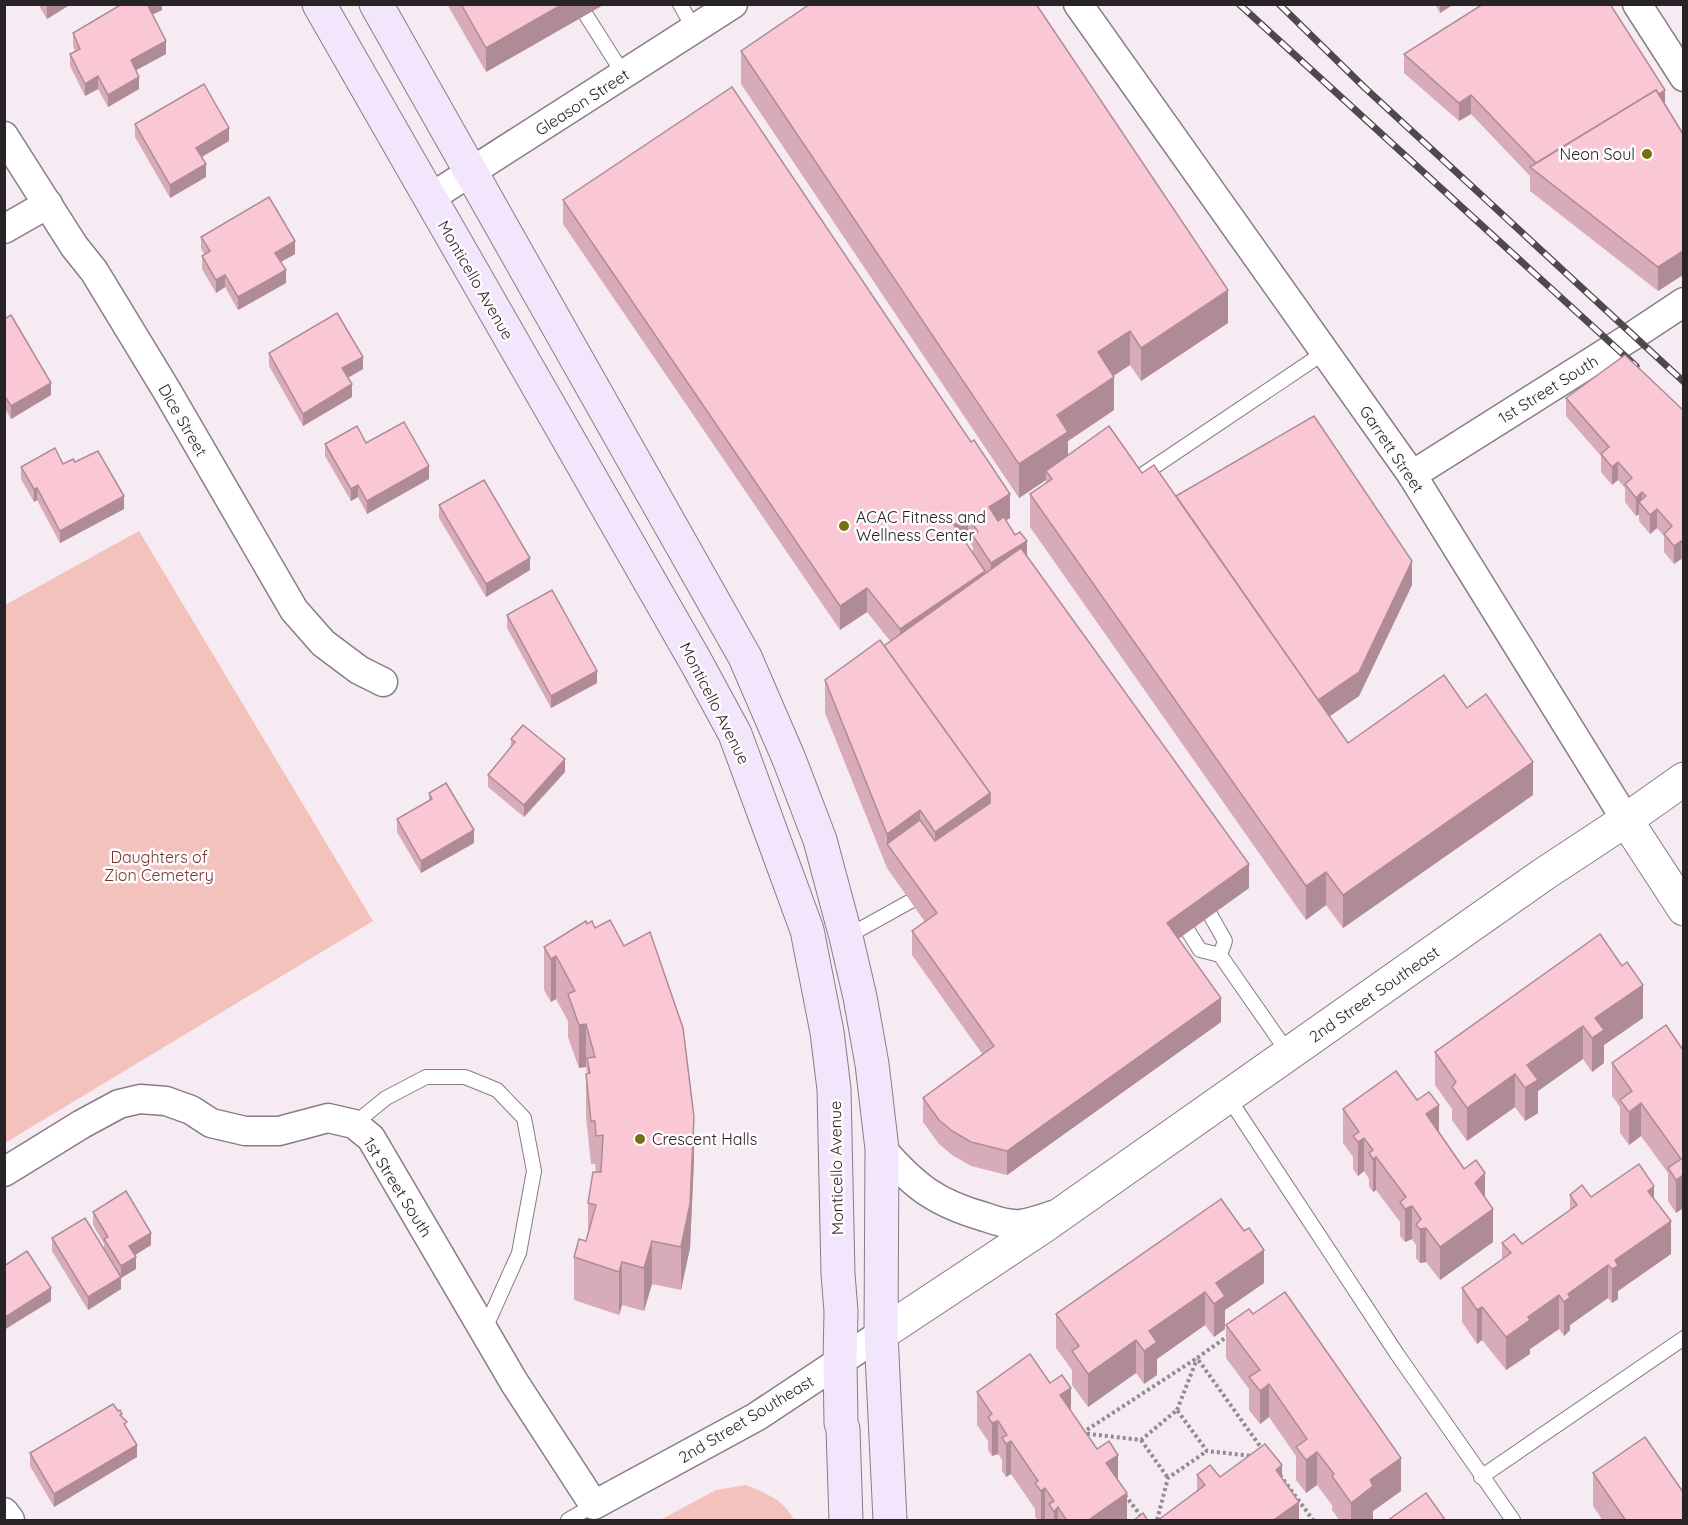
<svg xmlns="http://www.w3.org/2000/svg" width="1688" height="1525" viewBox="0 0 1688 1525" font-family="Quicksand,sans-serif">
<rect width="100%" height="100%" fill="#f6ebf3"/>
<g fill="#f3c2bc">
<polygon points="139,531 373,921 5,1143 5,605"/>
<path d="M746 1485C766 1493 784 1500 794 1520H660L716 1490Z"/>
</g>
<g fill="none" stroke-linecap="round" stroke-linejoin="round">
<defs>
<g id="service">
<polyline points="680,4 694,29"/>
<polyline points="586,15 624,75"/>
<polyline points="1145,473 1325,352"/>
<polyline points="1199,907 1207,909 1225,941 1220,955"/>
<polyline points="1185,915 1183,923 1200,950 1220,955 1289,1054"/>
<polyline points="846,937 911,901"/>
<polyline points="1228,1097 1397,1354 1513,1520"/>
<polyline points="354,1124 386,1098 426,1077 465,1077 497,1090 524,1118 534,1171 519,1253 484,1331"/>
<polyline points="1481,1477 1684,1338"/>
<polyline points="568,1520 594,1505"/>
</g>
<g id="minor">
<polyline points="1078,4 1412,475 1626,820"/>
<polyline points="1637,4 1684,77"/>
<polyline points="4,136 74,246 94,271 167,391 294,610 323,643 359,670 383,682"/>
<polyline points="430,198 733,4"/>
<polyline points="4,229 48,204"/>
<polyline points="1412,475 1634,335 1684,302"/>
<path d="M882 1149C915 1187 936 1203 985 1217 996 1221 1009 1225 1021 1224 1032 1222 1042 1219 1053 1215"/>
<polyline points="4,1172 82,1124 119,1104 140,1099 166,1101 191,1110 211,1123 245,1131 279,1131 328,1118 354,1124 371,1138 514,1382 594,1505 756,1417 881,1334"/>
<polyline points="4,1512 10,1520"/>
</g>
<g id="tertiary">
<polyline points="1626,820 1684,909"/>
<polyline points="881,1334 1041,1228 1544,874 1626,820 1684,779"/>
</g>
<g id="secondary">
<polyline points="319,4 696,662 735,734 807,930 827,1032 834,1089 838,1274 841,1311 840,1361 841,1423 843,1429 846,1520"/>
<polyline points="376,4 745,657 789,759 820,840 846,937 860,997 872,1064 882,1149 881,1334 890,1520"/>
</g>
</defs>
<use href="#service" stroke="#877d84" stroke-width="16"/>
<use href="#minor" stroke="#877d84" stroke-width="31"/>
<use href="#tertiary" stroke="#877d84" stroke-width="35"/>
<use href="#secondary" stroke="#877d84" stroke-width="35"/>
<g stroke="#928b90" stroke-width="4" stroke-dasharray="3 3" stroke-linecap="butt">
<polyline points="1229,1335 1197,1358 1262,1449"/>
<polyline points="1177,1410 1197,1359"/>
<polyline points="1081,1433 1141,1440 1177,1410 1207,1451 1252,1456"/>
<polyline points="1082,1433 1197,1358"/>
<polyline points="1141,1440 1168,1478"/>
<polyline points="1280,1475 1313,1520"/>
<polyline points="1125,1495 1144,1520"/>
<polyline points="1157,1520 1168,1478 1207,1451"/>
</g>
<use href="#service" stroke="#fff" stroke-width="14"/>
<use href="#minor" stroke="#fff" stroke-width="28"/>
<use href="#tertiary" stroke="#fff" stroke-width="33"/>
<use href="#secondary" stroke="#f2e6fc" stroke-width="33"/>
<defs>
<g id="rail">
<polyline points="1239,4 1636,366"/>
<polyline points="1279,4 1364,87 1684,382"/>
</g>
</defs>
<use href="#rail" stroke="#4f494d" stroke-width="7"/>
<use href="#rail" stroke="#fefcfd" stroke-width="4.5" stroke-dasharray="14" stroke-linecap="butt"/>
</g>
<g fill="#d7abb7" fill-rule="evenodd">
<polygon points="38,4 71,4 47,19"/>
<polygon points="162,4 162,10 152,15 166,54 136,70 139,89 108,107 98,89 85,96 70,66 70,54 75,51 73,46 73,33"/>
<polygon points="447,4 605,4 486,72"/>
<polygon points="1435,4 1454,4 1440,13"/>
<polygon points="741,51 1228,323 1141,381 1130,365 1113,376 1114,410 1068,441 1068,455 1142,473 1176,496 1412,585 1359,696 1330,716 1348,743 1467,708 1533,795 1343,928 1326,905 1306,920 1030,527 1030,494 1046,483 1046,480 1019,498 741,84"/>
<polygon points="1404,54 1665,103 1683,134 1683,275 1658,291 1530,191 1530,176 1471,114 1459,121 1404,73"/>
<polygon points="135,124 229,141 202,157 206,177 170,198 135,137"/>
<path d="M563 200 1010 518 1006 520 1027 556 1249 888 1178 939 1221 1022 1007 1175 971 1166 952 1155 939 1144 923 1122V1098L983 1055 912 955V931L925 922 887 868 825 713V680L884 646 891 642 867 612 840 630 563 224ZM968 540 973 547V553L965 542Z"/>
<polygon points="201,237 295,254 281,262 286,283 238,310 225,287 216,293 202,269 202,256 205,255 201,249"/>
<polygon points="4,319 51,395 11,419 4,407"/>
<polygon points="269,353 363,369 348,378 352,397 303,426 269,366"/>
<polygon points="1566,398 1683,410 1683,562 1681,559 1674,564 1664,552 1664,536 1657,528 1650,534 1639,521 1639,514 1636,516 1625,502 1625,488 1618,480 1612,485 1601,472 1601,456 1566,416"/>
<polygon points="366,443 429,479 367,514 358,497 351,501 325,456 325,444"/>
<polygon points="75,462 124,509 60,543 37,500 34,502 21,479 21,467 63,464"/>
<polygon points="439,505 530,570 486,597 439,518"/>
<polygon points="507,615 597,683 551,708 507,628"/>
<polygon points="511,739 565,772 524,817 488,787 488,775 511,747"/>
<polygon points="429,793 474,843 421,873 397,832 397,819 429,801"/>
<polygon points="586,921 694,1160 690,1248 681,1290 652,1284 644,1311 622,1305 619,1315 574,1300 574,1257 586,1241 588,1232 588,1203 596,1172 595,1164 591,1164 586,1117 586,1074 587,1073 586,1067 579,1068 568,1037 568,1021 556,999 551,1002 544,990 544,947"/>
<polygon points="1600,934 1643,1018 1604,1045 1604,1063 1592,1072 1583,1059 1538,1091 1538,1113 1525,1121 1515,1107 1467,1141 1452,1120 1452,1109 1435,1085 1435,1052"/>
<polygon points="1683,1050 1683,1208 1676,1213 1668,1201 1668,1173 1641,1136 1629,1145 1620,1133 1620,1107 1612,1096 1612,1063"/>
<polygon points="1343,1109 1439,1131 1485,1198 1493,1242 1440,1280 1426,1262 1420,1263 1416,1258 1416,1245 1412,1239 1405,1242 1400,1236 1400,1222 1376,1190 1373,1192 1369,1186 1369,1179 1364,1171 1358,1176 1353,1169 1353,1157 1343,1143"/>
<polygon points="1570,1195 1591,1197 1654,1199 1671,1254 1618,1291 1618,1299 1612,1303 1608,1298 1570,1325 1570,1330 1564,1336 1559,1329 1530,1349 1530,1354 1506,1370 1482,1340 1477,1344 1462,1322 1462,1288 1502,1259 1502,1243 1522,1244 1570,1210"/>
<polygon points="93,1212 151,1245 135,1255 136,1269 121,1278 121,1289 88,1310 52,1251 52,1238 104,1250 104,1244 93,1225"/>
<polygon points="1264,1283 1225,1310 1225,1329 1214,1337 1205,1325 1157,1359 1157,1375 1144,1384 1136,1373 1088,1407 1072,1385 1072,1370 1056,1348 1056,1314"/>
<polygon points="1226,1325 1401,1491 1373,1511 1373,1519 1371,1521 1340,1521 1332,1510 1332,1505 1317,1485 1306,1493 1296,1480 1296,1456 1269,1417 1260,1424 1249,1410 1249,1389 1226,1358"/>
<polygon points="1050,1383 1118,1480 1127,1521 1038,1521 1035,1516 1035,1509 1011,1474 1006,1477 1002,1471 1002,1460 998,1454 992,1456 988,1450 988,1441 977,1425 977,1392"/>
<polygon points="122,1417 137,1457 54,1507 30,1466 30,1453"/>
<polygon points="1593,1473 1683,1521 1603,1521 1593,1506"/>
<polygon points="1197,1475 1220,1477 1282,1478 1299,1521 1197,1490"/>
</g>
<g fill="#af8b95">
<polygon points="50,4 71,4 47,19 47,6"/>
<polygon points="147,4 162,4 162,10 147,17"/>
<polygon points="563,4 605,4 486,72 486,48"/>
<polygon points="1440,4 1454,4 1440,13"/>
<polygon points="166,41 166,54 131,73 131,60"/>
<polygon points="98,76 98,89 85,96 85,84"/>
<polygon points="139,77 139,89 108,107 108,95"/>
<polygon points="1665,90 1665,109 1539,167"/>
<polygon points="1471,95 1471,114 1459,121 1459,103"/>
<polygon points="229,128 229,141 196,160 196,148"/>
<polygon points="206,164 206,177 170,198 170,185"/>
<polygon points="295,241 295,254 275,265 275,253"/>
<polygon points="1683,251 1683,275 1658,291 1658,267"/>
<polygon points="286,270 286,283 238,310 238,297"/>
<polygon points="225,275 225,287 216,293 216,280"/>
<polygon points="1228,290 1228,323 1141,381 1141,348"/>
<polygon points="1130,331 1130,365 1098,386 1098,352"/>
<polygon points="363,357 363,369 342,381 342,368"/>
<polygon points="1114,377 1114,410 1068,441 1068,465 1046,471 1046,480 1019,498 1019,464 1057,415"/>
<polygon points="51,383 51,395 11,419 11,406"/>
<polygon points="352,384 352,397 303,426 303,414"/>
<polygon points="1618,462 1618,480 1612,485 1612,467"/>
<polygon points="429,466 429,479 367,514 367,501"/>
<polygon points="358,485 358,497 351,501 351,489"/>
<polygon points="37,488 37,500 34,502 34,489"/>
<polygon points="1642,492 1642,507 1639,502 1639,514 1636,516 1636,498"/>
<polygon points="1010,494 1010,518 989,531 989,507"/>
<polygon points="124,496 124,509 60,543 60,531"/>
<polygon points="1657,509 1657,528 1650,534 1650,515"/>
<polygon points="968,516 968,540 954,549 954,525"/>
<polygon points="1027,541 1027,565 991,587 991,563"/>
<polygon points="1681,541 1681,559 1674,564 1674,546"/>
<polygon points="530,558 530,570 486,597 486,584"/>
<polygon points="1412,561 1412,585 1359,696 1314,727 1314,703"/>
<polygon points="985,571 985,595 900,653 900,629"/>
<polygon points="867,588 867,612 840,630 840,606"/>
<polygon points="597,671 597,683 551,708 551,696"/>
<polygon points="565,759 565,772 524,817 524,805"/>
<polygon points="1533,762 1533,795 1343,928 1343,895"/>
<polygon points="990,793 990,827 935,865 935,832"/>
<polygon points="920,810 920,844 887,844 887,834"/>
<polygon points="474,830 474,843 421,873 421,861"/>
<polygon points="1249,864 1249,888 1167,947 1167,923"/>
<polygon points="1326,872 1326,905 1306,920 1306,886"/>
<polygon points="556,956 556,999 551,1002 551,959"/>
<polygon points="1643,985 1643,1018 1604,1045 1604,1063 1592,1072 1592,1038 1595,1018"/>
<polygon points="1221,998 1221,1022 1007,1175 1007,1151"/>
<polygon points="586,1024 586,1067 579,1068 579,1025"/>
<polygon points="1583,1026 1583,1059 1538,1091 1538,1113 1525,1121 1525,1088 1527,1065"/>
<polygon points="1515,1074 1515,1107 1467,1141 1467,1108"/>
<polygon points="1641,1103 1641,1136 1629,1145 1629,1112"/>
<polygon points="1439,1105 1439,1138 1426,1114"/>
<polygon points="694,1117 694,1160 690,1248 681,1290 681,1247"/>
<polygon points="1364,1138 1364,1171 1358,1176 1358,1142"/>
<polygon points="1376,1157 1376,1190 1373,1192 1373,1159"/>
<polygon points="1485,1173 1485,1206 1475,1183"/>
<polygon points="1683,1175 1683,1208 1676,1213 1676,1180"/>
<polygon points="1654,1186 1654,1219 1648,1191"/>
<polygon points="1412,1206 1412,1239 1405,1242 1405,1209"/>
<polygon points="1493,1209 1493,1242 1440,1280 1440,1247"/>
<polygon points="1671,1221 1671,1254 1618,1291 1618,1299 1612,1303 1612,1269 1615,1260"/>
<polygon points="1426,1228 1426,1262 1420,1263 1420,1229"/>
<polygon points="151,1233 151,1245 129,1259 129,1246"/>
<polygon points="652,1241 652,1284 644,1311 644,1268"/>
<polygon points="1264,1250 1264,1283 1225,1310 1225,1329 1214,1337 1214,1304 1216,1283"/>
<polygon points="136,1257 136,1269 121,1278 121,1289 88,1310 88,1297 121,1277 121,1266"/>
<polygon points="622,1262 622,1305 619,1315 619,1272"/>
<polygon points="1608,1265 1608,1298 1570,1325 1570,1330 1564,1336 1564,1302 1568,1294"/>
<polygon points="51,1288 51,1301 4,1330 4,1318"/>
<polygon points="1205,1292 1205,1325 1157,1359 1157,1375 1144,1384 1144,1351 1149,1331"/>
<polygon points="1559,1295 1559,1329 1530,1349 1530,1354 1506,1370 1506,1337 1528,1317"/>
<polygon points="1482,1307 1482,1340 1477,1344 1477,1310"/>
<polygon points="1136,1340 1136,1373 1088,1407 1088,1374"/>
<polygon points="1269,1384 1269,1417 1260,1424 1260,1391"/>
<polygon points="1071,1388 1071,1421 1060,1395"/>
<polygon points="998,1421 998,1454 992,1456 992,1423"/>
<polygon points="1011,1441 1011,1474 1006,1477 1006,1444"/>
<polygon points="137,1445 137,1457 54,1507 54,1494"/>
<polygon points="1317,1452 1317,1485 1306,1493 1306,1460"/>
<polygon points="1118,1455 1118,1488 1106,1463"/>
<polygon points="1401,1458 1401,1491 1373,1511 1373,1519 1371,1521 1351,1521 1351,1503 1370,1480"/>
<polygon points="1282,1465 1282,1499 1276,1470"/>
<polygon points="1045,1488 1045,1521 1041,1521 1041,1491"/>
<polygon points="1127,1493 1127,1521 1087,1521"/>
<polygon points="1299,1502 1299,1521 1272,1521"/>
<polygon points="1058,1507 1058,1521 1054,1521 1054,1512"/>
</g>
<g fill="#fac7d5" stroke="#af8b95" stroke-width="1.5">
<polygon points="122,4 147,4 166,41 131,60 139,77 108,95 98,76 85,84 70,54 80,49 73,33"/>
<polygon points="461,4 563,4 486,48"/>
<polygon points="810,4 1036,4 1228,290 1141,348 1130,331 1098,352 1114,377 1057,415 1068,432 1019,464 741,51"/>
<polygon points="1483,4 1610,4 1665,90 1659,94 1656,90 1536,163 1471,95 1459,103 1404,54"/>
<polygon points="204,84 229,128 196,148 206,164 170,185 135,124"/>
<polygon points="732,87 971,442 974,440 1010,494 989,507 998,521 1004,517 1015,535 1020,532 1027,541 991,563 973,536 978,532 968,516 954,525 985,571 900,629 867,588 840,606 563,200"/>
<polygon points="1656,90 1683,134 1683,251 1658,267 1530,167"/>
<polygon points="269,197 295,241 275,253 286,270 238,297 225,275 216,280 202,256 210,251 201,237"/>
<polygon points="337,313 363,357 342,368 352,384 303,414 269,353"/>
<polygon points="11,315 51,383 11,406 4,395 4,319"/>
<polygon points="1625,355 1683,410 1683,544 1681,541 1674,546 1664,534 1672,526 1657,509 1650,515 1639,502 1646,496 1642,492 1636,498 1625,484 1632,478 1618,462 1612,467 1601,454 1609,447 1566,398"/>
<polygon points="1314,416 1412,561 1359,672 1318,700 1176,496"/>
<polygon points="404,422 429,466 367,501 358,485 351,489 325,444 357,426 366,443"/>
<polygon points="1109,426 1142,473 1154,465 1348,743 1444,675 1467,708 1486,694 1533,762 1343,895 1326,872 1306,886 1030,494 1052,479 1046,471"/>
<polygon points="55,448 63,464 73,459 75,462 98,451 124,496 60,531 37,488 34,489 21,467"/>
<polygon points="484,480 530,558 486,584 439,505"/>
<polygon points="1021,548 1249,864 1167,923 1221,998 1007,1151 971,1142 952,1131 939,1120 923,1098 994,1046 912,931 937,913 887,844 920,820 935,841 990,803 990,793 884,646"/>
<polygon points="552,590 597,671 551,696 507,615"/>
<polygon points="880,640 990,793 935,832 920,810 887,834 825,680"/>
<polygon points="523,725 565,759 524,805 488,775 515,742 511,739"/>
<polygon points="446,783 474,830 421,861 397,819 432,799 429,793"/>
<polygon points="610,920 624,946 650,932 683,1028 694,1117 690,1204 681,1247 652,1241 644,1268 622,1262 619,1272 574,1257 579,1239 586,1241 596,1205 588,1203 593,1172 601,1172 603,1135 596,1136 595,1121 591,1121 586,1074 590,1073 587,1058 595,1057 586,1024 579,1025 568,994 575,991 556,956 551,959 544,947 586,921 587,924 592,921 595,928"/>
<polygon points="1600,934 1622,966 1627,962 1643,985 1595,1018 1604,1030 1592,1038 1583,1026 1527,1065 1538,1080 1525,1088 1515,1074 1467,1108 1452,1087 1456,1082 1435,1052"/>
<polygon points="1666,1025 1683,1050 1683,1175 1676,1180 1668,1168 1681,1159 1641,1103 1629,1112 1620,1100 1632,1091 1612,1063"/>
<polygon points="1396,1071 1417,1100 1429,1092 1439,1105 1426,1114 1464,1169 1476,1160 1485,1173 1475,1183 1493,1209 1440,1247 1426,1228 1420,1229 1416,1225 1421,1219 1412,1206 1405,1209 1400,1202 1406,1197 1376,1157 1373,1159 1369,1153 1373,1150 1364,1138 1358,1142 1353,1136 1359,1132 1343,1109"/>
<polygon points="1639,1164 1654,1186 1648,1191 1671,1221 1615,1260 1618,1266 1612,1269 1608,1265 1568,1294 1570,1297 1564,1302 1559,1295 1528,1317 1530,1320 1506,1337 1482,1307 1477,1310 1462,1288 1511,1253 1502,1243 1514,1234 1522,1244 1577,1205 1570,1195 1582,1185 1591,1197"/>
<polygon points="126,1191 151,1233 129,1246 136,1257 121,1266 104,1239 108,1237 93,1212"/>
<polygon points="1221,1199 1244,1231 1249,1228 1264,1250 1216,1283 1225,1296 1214,1304 1205,1292 1149,1331 1157,1342 1144,1351 1136,1340 1088,1374 1072,1351 1079,1346 1056,1314"/>
<polygon points="85,1218 121,1277 88,1297 52,1238"/>
<polygon points="27,1251 51,1288 4,1318 4,1266"/>
<polygon points="1285,1292 1401,1458 1370,1480 1373,1486 1351,1503 1332,1476 1334,1474 1317,1452 1306,1460 1296,1447 1307,1439 1269,1384 1260,1391 1249,1377 1260,1370 1226,1325 1249,1309 1253,1314"/>
<polygon points="1030,1354 1050,1383 1062,1375 1071,1388 1060,1395 1097,1449 1109,1441 1118,1455 1106,1463 1127,1493 1087,1521 1067,1521 1058,1507 1054,1512 1049,1504 1054,1501 1045,1488 1041,1491 1035,1483 1038,1481 1011,1441 1006,1444 1002,1438 1007,1435 998,1421 992,1423 988,1417 992,1414 977,1392"/>
<polygon points="113,1404 118,1411 120,1410 122,1414 120,1415 127,1422 124,1424 137,1445 54,1494 30,1453"/>
<polygon points="1645,1437 1683,1492 1683,1521 1626,1521 1593,1473"/>
<polygon points="1265,1444 1282,1465 1276,1470 1299,1502 1272,1521 1157,1521 1205,1485 1197,1475 1210,1465 1220,1477"/>
<polygon points="1426,1493 1446,1521 1387,1521"/>
<polygon points="1143,1513 1148,1521 1133,1521"/>
</g>
<g fill="#756f0e" stroke="#fefcfd" stroke-width="2">
<circle cx="1647" cy="154" r="6"/>
<circle cx="844" cy="526" r="6"/>
<circle cx="640" cy="1139" r="6"/>
</g>
<g text-anchor="middle" stroke-width="5" stroke-linejoin="round" paint-order="stroke">
<g font-size="16" fill="#272326" stroke="#fefcfd">
<text transform="translate(582 102) rotate(-33)" y="6">Gleason Street</text>
<text transform="translate(476 280) rotate(60)" y="6">Monticello Avenue</text>
<text transform="translate(1548 389) rotate(-32)" y="6">1st Street South</text>
<text transform="translate(183 420) rotate(60)" y="6">Dice Street</text>
<text transform="translate(1392 449) rotate(56)" y="6">Garrett Street</text>
<text transform="translate(715 703) rotate(63)" y="6">Monticello Avenue</text>
<text transform="translate(1374 994) rotate(-35)" y="6">2nd Street Southeast</text>
<text transform="translate(836 1168) rotate(-91)" y="6">Monticello Avenue</text>
<text transform="translate(398 1187) rotate(58)" y="6">1st Street South</text>
<text transform="translate(746 1419) rotate(-31)" y="6">2nd Street Southeast</text>
</g>
<g font-size="16" fill="#272326" stroke="#fefcfd" text-anchor="start">
<text x="1635" y="160" text-anchor="end">Neon Soul</text>
<text x="856" y="523">ACAC Fitness and<tspan x="856" dy="18">Wellness Center</tspan></text>
<text x="652" y="1145">Crescent Halls</text>
</g>
<g font-size="16" fill="#753631" stroke="#fefcfd">
<text x="159" y="863">Daughters of<tspan x="159" dy="18">Zion Cemetery</tspan></text>
</g>
</g>
<rect width="1688" height="1525" fill="none" stroke="#272326" stroke-width="12"/>
</svg>
